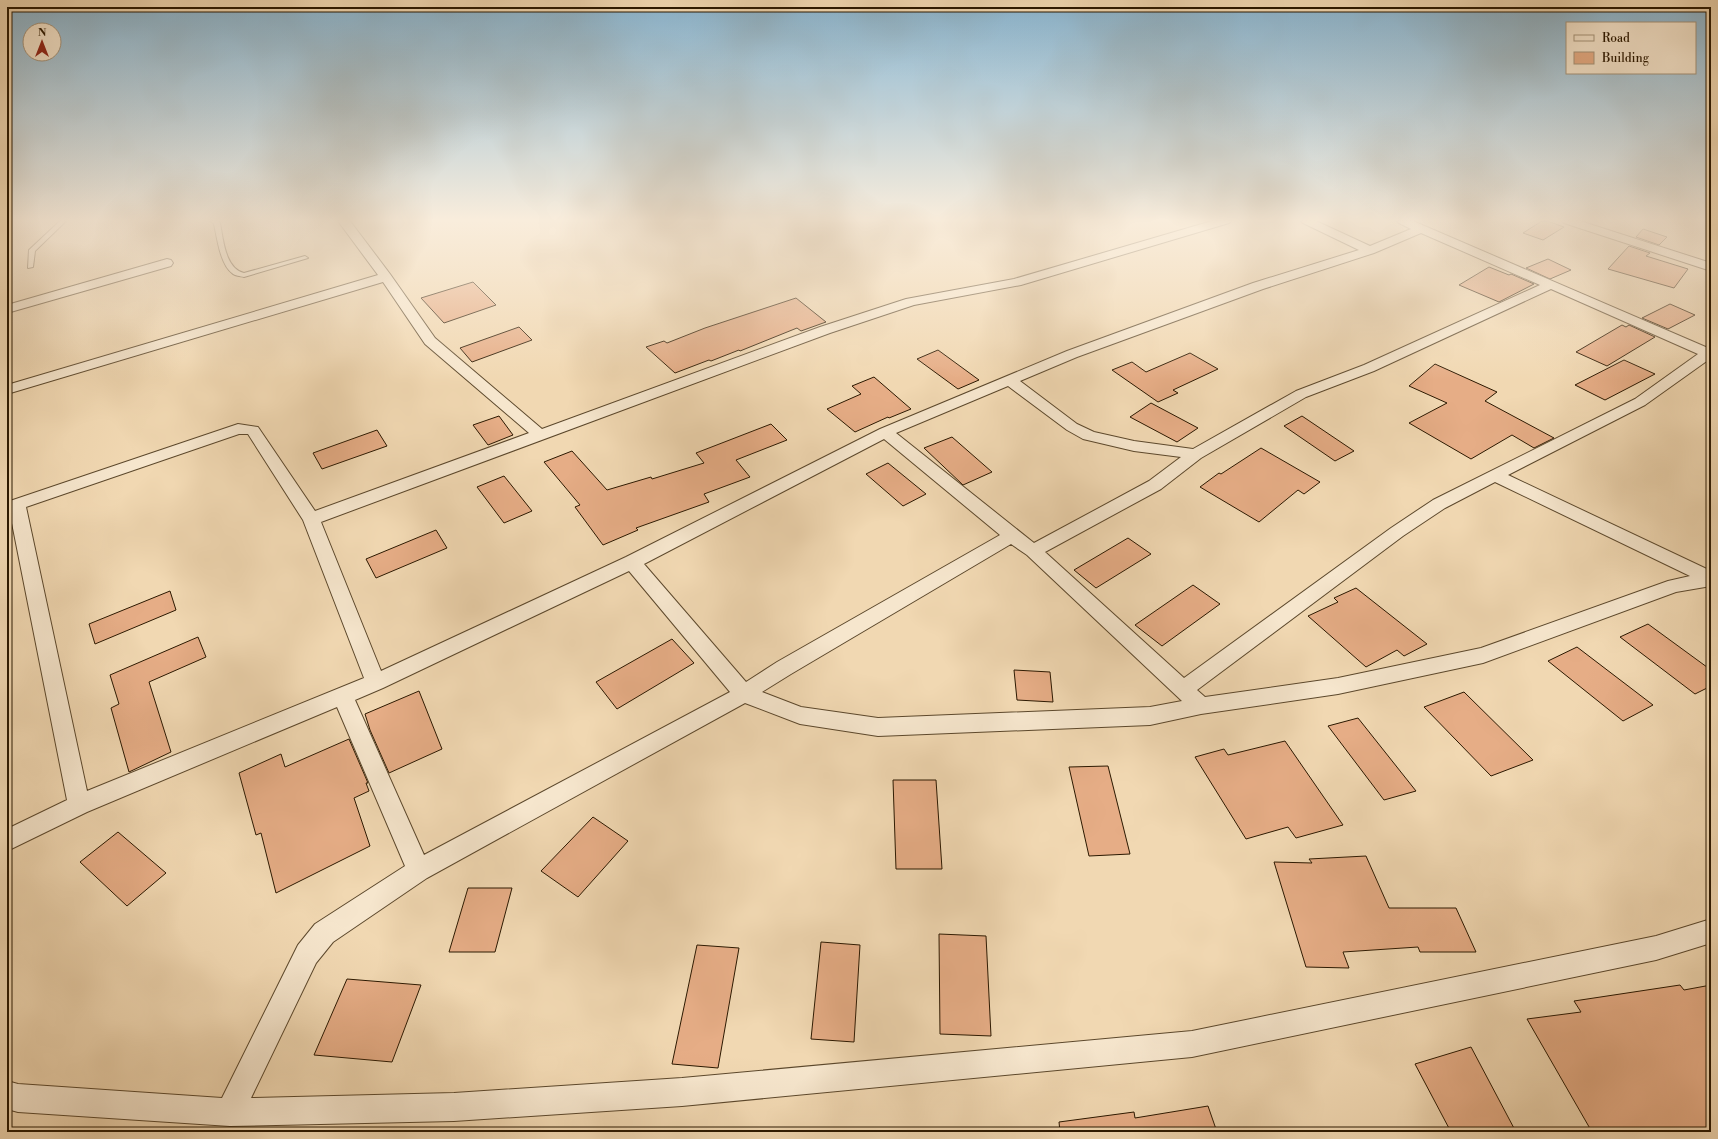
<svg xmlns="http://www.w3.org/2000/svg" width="1718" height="1139" viewBox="0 0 1718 1139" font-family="'Libre Bodoni',serif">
<rect width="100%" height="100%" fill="#f1d8b2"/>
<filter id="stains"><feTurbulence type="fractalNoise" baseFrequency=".005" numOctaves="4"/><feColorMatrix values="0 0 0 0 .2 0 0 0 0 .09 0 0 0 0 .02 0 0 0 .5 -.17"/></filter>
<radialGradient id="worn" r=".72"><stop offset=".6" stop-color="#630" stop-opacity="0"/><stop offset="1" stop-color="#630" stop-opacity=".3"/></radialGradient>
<g fill="#e6ad86" stroke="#2b1800">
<polygon points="1542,221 1547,221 1564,227 1543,240 1523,233"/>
<polygon points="1643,229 1667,237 1659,245 1636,237"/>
<polygon points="1629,246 1650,253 1646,256 1688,269 1674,288 1608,269"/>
<polygon points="1548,259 1571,270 1550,279 1526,268"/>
<polygon points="1489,267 1509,275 1511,274 1534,284 1499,302 1459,285"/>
<polygon points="473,282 496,305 444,323 421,298"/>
<polygon points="796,298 826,322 801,331 797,328 740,351 739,350 711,361 709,360 675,373 646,347 664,341 667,343 705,328"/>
<polygon points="1670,304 1695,315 1668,329 1642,318"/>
<polygon points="1622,325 1626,327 1629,325 1655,337 1607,366 1576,352"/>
<polygon points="519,327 532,340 472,362 460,348"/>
<polygon points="938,350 979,380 958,389 917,359"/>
<polygon points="1190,353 1218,369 1173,390 1178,393 1158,402 1112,370 1132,362 1146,372"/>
<polygon points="1624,360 1655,374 1605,400 1575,385"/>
<polygon points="1435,364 1497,392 1485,401 1554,438 1534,448 1512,435 1471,459 1409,423 1447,403 1409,386"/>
<polygon points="874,377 911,409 889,418 888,417 855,432 827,409 861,394 852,386"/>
<polygon points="1151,403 1198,428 1177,442 1130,417"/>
<polygon points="499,416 513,435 488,445 473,425"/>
<polygon points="1302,416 1354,451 1335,461 1284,426"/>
<polygon points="771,424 787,440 736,460 750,477 704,494 709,502 636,528 638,530 603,545 575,507 580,505 544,462 572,451 607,490 651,477 652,479 704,463 696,453"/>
<polygon points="377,430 387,446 322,469 313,453"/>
<polygon points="952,437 992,472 963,485 924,448"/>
<polygon points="1261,448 1320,482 1304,494 1298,490 1259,522 1200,487 1219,473 1221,474"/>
<polygon points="888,463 926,494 903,506 866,474"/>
<polygon points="504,476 532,511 504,523 477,487"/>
<polygon points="436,530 447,548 376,578 366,559"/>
<polygon points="1128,538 1151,554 1096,588 1074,570"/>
<polygon points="1193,585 1220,604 1162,646 1135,625"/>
<polygon points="1356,588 1427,644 1404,656 1397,650 1366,667 1308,616 1338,602 1334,598"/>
<polygon points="170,591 176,610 95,644 89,624"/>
<polygon points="1648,624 1711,670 1711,686 1695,694 1620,637"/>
<polygon points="198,637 206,657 149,682 171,752 129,772 111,708 119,704 110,675"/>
<polygon points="672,639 694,663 617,709 596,682"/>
<polygon points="1577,647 1653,705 1623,721 1548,661"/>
<polygon points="1014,670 1050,672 1053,702 1017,700"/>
<polygon points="419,691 442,749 389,773 370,730 365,714"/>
<polygon points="1464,692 1533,760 1491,776 1424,707"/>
<polygon points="1358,718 1416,791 1384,800 1328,726"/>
<polygon points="349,739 368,783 366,783 369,791 354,798 370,846 276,893 261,833 256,835 239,773 281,754 285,767"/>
<polygon points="1285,741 1343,825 1296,838 1288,827 1246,839 1195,757 1224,749 1228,755"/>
<polygon points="1108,766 1130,854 1089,856 1069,767"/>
<polygon points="893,780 936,780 942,869 896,869"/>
<polygon points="593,817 628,841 578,897 541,871"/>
<polygon points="118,832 166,873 127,906 80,862"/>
<polygon points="1366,856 1389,908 1456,908 1476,952 1420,952 1418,947 1343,952 1349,968 1306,967 1274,862 1312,863 1309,859"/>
<polygon points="468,888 512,888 495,952 449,952"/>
<polygon points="939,934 986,936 991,1036 940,1034"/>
<polygon points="821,942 860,945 854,1042 811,1039"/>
<polygon points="697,945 739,948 718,1068 672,1064"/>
<polygon points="347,979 421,985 392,1062 314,1055"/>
<polygon points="1680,985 1684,990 1711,985 1711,1132 1592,1132 1527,1019 1581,1012 1574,1001"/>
<polygon points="1471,1047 1516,1132 1451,1132 1415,1064"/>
<polygon points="1208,1106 1217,1132 1060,1132 1059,1122 1134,1112 1135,1118"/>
</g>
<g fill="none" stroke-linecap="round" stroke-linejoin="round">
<defs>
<g id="service">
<polygon points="60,221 66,221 35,251 33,267 28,268 29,250"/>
<path d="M211 221H218L220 223C223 238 225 269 244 273L305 256 308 258 244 277C240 276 235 276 232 273 220 264 217 237 214 224Z"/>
</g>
<g id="minor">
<path d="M338 221H350L390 274 435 338 542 429 820 327 906 299 1014 279 1212 221H1231L1229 223 1021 285 914 305 830 333 321 522 381 671 626 557 880 429 1067 351 1253 283 1359 250 1303 223 1301 221H1316L1370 246 1411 229 1399 223 1397 221H1413L1708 348 1711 347V358L1645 405 1508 475 1711 571V586L1676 592 1483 663 1338 694 1201 714 1150 725 878 736 800 724 745 703 427 878 333 942 316 963 251 1098 454 1093 682 1078 1192 1031 1656 936 1711 919V943L1656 960 1192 1057 682 1106 454 1121 230 1126 18 1112 7 1109V1081L18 1084 222 1098 298 945 315 924 405 866 337 707 87 812 7 851V829L67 800 10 513 7 514V502L238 424 258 427 315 511 529 433 425 344 383 282 7 394V385L378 275ZM1421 233 1540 285 1364 365 1296 391 1193 449 1134 441 1094 432 1077 424 1020 381 1077 357 1263 289 1374 253ZM1551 289 1698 354 1635 399 1433 500 1391 528 1184 678 1045 552 1161 489 1201 458 1306 397 1374 371ZM1008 386 1067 430 1083 439 1134 451 1181 457 1149 481 1034 543 896 433ZM239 434H248L303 520 364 678 87 791 26 507ZM884 439 1000 535 777 662 746 682 644 564ZM1495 482 1690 576 1668 581 1481 648 1338 678 1205 697 1197 690 1403 536 1445 508ZM1011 544 1027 555 1182 701 1150 707 878 718 801 707 762 692 791 674ZM629 571 730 692 424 855 355 700 383 688Z"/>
<polygon points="1562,221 1580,221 1711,263 1711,271 1564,223"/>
<polygon points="167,259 171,260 173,263 171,266 7,313 7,305"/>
</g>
</defs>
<use href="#service" stroke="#5c482c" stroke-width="2"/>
<use href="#minor" stroke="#5c482c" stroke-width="2"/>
<use href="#service" fill="#f6e6cd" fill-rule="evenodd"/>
<use href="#minor" fill="#f6e6cd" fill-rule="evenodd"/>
</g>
<linearGradient id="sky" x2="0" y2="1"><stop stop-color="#89b6d2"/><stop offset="0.58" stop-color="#f9eddc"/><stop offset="1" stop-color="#f9eddc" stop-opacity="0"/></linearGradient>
<rect width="1718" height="380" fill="url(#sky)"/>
<rect width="1718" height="1139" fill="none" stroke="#f1d8b2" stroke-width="24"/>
<rect x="8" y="8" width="1702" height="1123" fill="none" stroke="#2b1800" stroke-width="2"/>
<rect x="12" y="12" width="1694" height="1115" fill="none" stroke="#2b1800"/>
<rect x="1566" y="22" width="130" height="52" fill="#f6e6cd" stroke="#a5947b"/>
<rect x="1574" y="35" width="20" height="6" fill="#f6e6cd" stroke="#a5947b"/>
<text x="1602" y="42" font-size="12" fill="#2b1800">Road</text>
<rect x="1574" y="52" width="20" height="12" fill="#e6ad86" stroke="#a5947b"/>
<text x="1602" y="62" font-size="12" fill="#2b1800">Building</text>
<g transform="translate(42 42)"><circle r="19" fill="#f6e6cd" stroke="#a5947b"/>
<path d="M0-3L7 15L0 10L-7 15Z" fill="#8f2418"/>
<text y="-6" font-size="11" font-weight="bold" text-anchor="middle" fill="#2b1800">N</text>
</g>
<rect width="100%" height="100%" filter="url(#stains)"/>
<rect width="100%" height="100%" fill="url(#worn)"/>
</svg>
